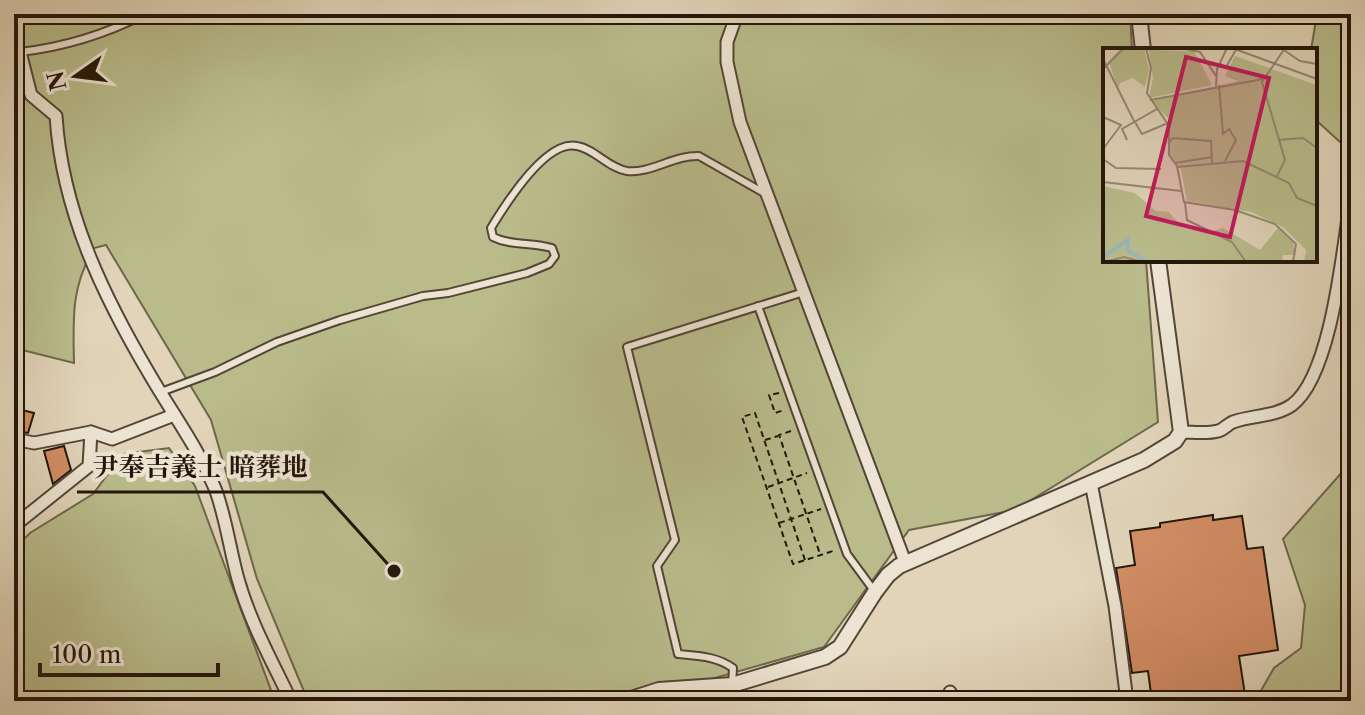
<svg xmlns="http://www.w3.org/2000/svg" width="1365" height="715" viewBox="0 0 1365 715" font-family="'Libre Caslon Text','Noto Serif JP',serif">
<rect width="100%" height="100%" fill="#e1d4b9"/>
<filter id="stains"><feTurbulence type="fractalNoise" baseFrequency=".0025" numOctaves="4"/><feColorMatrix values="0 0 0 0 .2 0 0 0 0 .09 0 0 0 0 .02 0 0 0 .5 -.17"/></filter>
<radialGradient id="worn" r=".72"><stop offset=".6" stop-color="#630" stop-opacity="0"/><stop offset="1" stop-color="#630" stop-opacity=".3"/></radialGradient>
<g fill="#b9bb8b" stroke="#6e684a" stroke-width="2">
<path d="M14 14H1130L1132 50H1105V260H1146L1158 422 1015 510 909 530 824 647 634 701H308L257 579 211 420 106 245 94 248C71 287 73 319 74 363L14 348Z"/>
<polygon points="1317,14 1351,14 1351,152 1317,121 1315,50 1311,50"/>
<polygon points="169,448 195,486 275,701 14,701 14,549 30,533 93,494 123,454"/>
<polygon points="1351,462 1351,701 1255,701 1274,668 1301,648 1305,605 1283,539"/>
</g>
<g fill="#d28d64" stroke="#23160a" stroke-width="2">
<polygon points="18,409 34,413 28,433 14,431"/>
<polygon points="64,446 71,470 53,484 44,451"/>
<polygon points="1213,515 1213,520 1242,516 1247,549 1263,547 1278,650 1239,656 1246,701 1152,701 1148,671 1132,673 1116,568 1135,565 1130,531 1160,527 1160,523"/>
</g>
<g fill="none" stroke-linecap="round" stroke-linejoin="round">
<defs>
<g id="service">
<path d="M20 52C64 47 106 34 145 14"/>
<polyline points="758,306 847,554 875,592"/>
<path d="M161 392 215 372 277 342 340 320 423 296 448 293 527 273 549 264 555 256 552 248C532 242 511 246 493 237L491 228C505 205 546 139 577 146 595 149 608 168 627 171 650 174 674 155 699 156L764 193"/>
<path d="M732 685 733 668C716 656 698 656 678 654L657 566 675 540 627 347 804 292"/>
</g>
<g id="minor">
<polyline points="737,14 727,42 727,62 740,122 905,562"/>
<path d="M14 51 20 52 31 95 56 116C62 210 102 294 150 375 172 413 199 449 216 491 226 519 230 550 238 579 250 622 272 661 291 701"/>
<path d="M1181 432C1192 432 1208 434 1218 431 1223 430 1228 424 1233 422 1252 415 1275 417 1292 405 1332 375 1343 247 1351 197"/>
<polyline points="14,439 34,443 91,432 112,439 174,415"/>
<polyline points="1091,483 1115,606 1127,701"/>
<polyline points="14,526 89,466 91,432"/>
<polyline points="950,692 952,701"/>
</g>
<g id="tertiary">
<polyline points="1139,14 1143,50"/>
<polyline points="625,701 659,690 732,685 825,657 840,647 875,592 888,575 899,566 1144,460 1175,441 1181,432 1158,260"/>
</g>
</defs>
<use href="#service" stroke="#524636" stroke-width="10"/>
<use href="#minor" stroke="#524636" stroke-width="15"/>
<use href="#tertiary" stroke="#524636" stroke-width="18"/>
<g stroke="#23160a" stroke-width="2" stroke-dasharray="6 4" stroke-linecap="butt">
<polyline points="779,393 769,395 775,413 784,410"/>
<polyline points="791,431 779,435 820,554"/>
<polyline points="765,440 778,436"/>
<polyline points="768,487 807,473"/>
<polyline points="779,523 821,509"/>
<polyline points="805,560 755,413 742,417 793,564 836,550"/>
</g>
<use href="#service" stroke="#ece3d2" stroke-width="6"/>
<use href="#minor" stroke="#ece3d2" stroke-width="11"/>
<use href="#tertiary" stroke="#ece3d2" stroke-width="14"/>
</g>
<g transform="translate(1103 48)">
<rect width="214" height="214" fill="#e1d4b9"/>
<path d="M18 0H41L46 21 42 39 30 30 17 35 15 43 6 13ZM46 2 91 3 109 37 46 50 50 30ZM132 8 214 37V214H201L203 202 180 179 148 164 84 153 78 121 67 107 66 71 48 53 135 33 122 28ZM0 138 32 145 53 163 66 164 80 180 107 184 120 180 157 202 175 180 190 193 193 207H180L179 214H0Z" fill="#b9bb8b"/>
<path fill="none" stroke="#97b7b7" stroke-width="4" d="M0 209 25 192 24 202 44 214"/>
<path fill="none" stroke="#958873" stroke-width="2" d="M43 0 48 20 44 45 66 78V107L74 118 81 154 132 162 172 176 193 196 190 214M78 0 97 4 113 28M129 0 214 31M178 0 197 13 214 16M0 11 31 73M116 15 123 19 134 0M0 21 21 0M116 37 120 86 126 81 133 92 122 113M113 38 114 21 124 0M47 52 160 31M0 69 18 77 0 101M32 74 39 86 65 75M24 92 19 81 54 61M175 92 200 90 214 100M65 95 70 90 108 93 109 115M0 111 13 120 58 121M72 115 109 109M75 119 140 113 186 135 194 150 214 158M174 128 182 112 159 34 182 0M0 134 78 143M82 155 84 172 129 194 143 214M2 214 21 209 39 214"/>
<path fill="#c2185b" fill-opacity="0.15" stroke="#c2185b" stroke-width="4" d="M83 9 166 30 127 189 43 168Z"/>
<rect width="214" height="214" fill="none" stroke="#23160a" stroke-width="4"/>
</g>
<path fill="none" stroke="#23160a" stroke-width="3" d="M394 571L323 492H77"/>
<circle fill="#23160a" stroke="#ece3d2" stroke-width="3" cx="394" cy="571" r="8"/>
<g font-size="26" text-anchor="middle" font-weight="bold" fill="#23160a" stroke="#ece3d2" stroke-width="8" stroke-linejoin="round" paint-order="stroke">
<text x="200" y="476">尹奉吉義士 暗葬地</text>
</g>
<rect width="1365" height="715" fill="none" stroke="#e1d4b9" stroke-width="48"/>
<rect x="16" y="16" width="1333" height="683" fill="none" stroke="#23160a" stroke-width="4"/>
<rect x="24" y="24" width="1317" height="667" fill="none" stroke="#23160a" stroke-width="2"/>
<g transform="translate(76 76) rotate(256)" stroke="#ece3d2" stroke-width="6" paint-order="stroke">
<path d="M0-6L14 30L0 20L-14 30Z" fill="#23160a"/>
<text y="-12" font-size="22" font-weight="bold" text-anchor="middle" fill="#23160a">N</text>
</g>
<path d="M40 663v12h178v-12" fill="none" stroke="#23160a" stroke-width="4"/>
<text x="52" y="663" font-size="24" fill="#23160a" stroke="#ece3d2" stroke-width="6" paint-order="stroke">100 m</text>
<rect width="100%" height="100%" filter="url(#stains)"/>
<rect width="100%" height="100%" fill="url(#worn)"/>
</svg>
